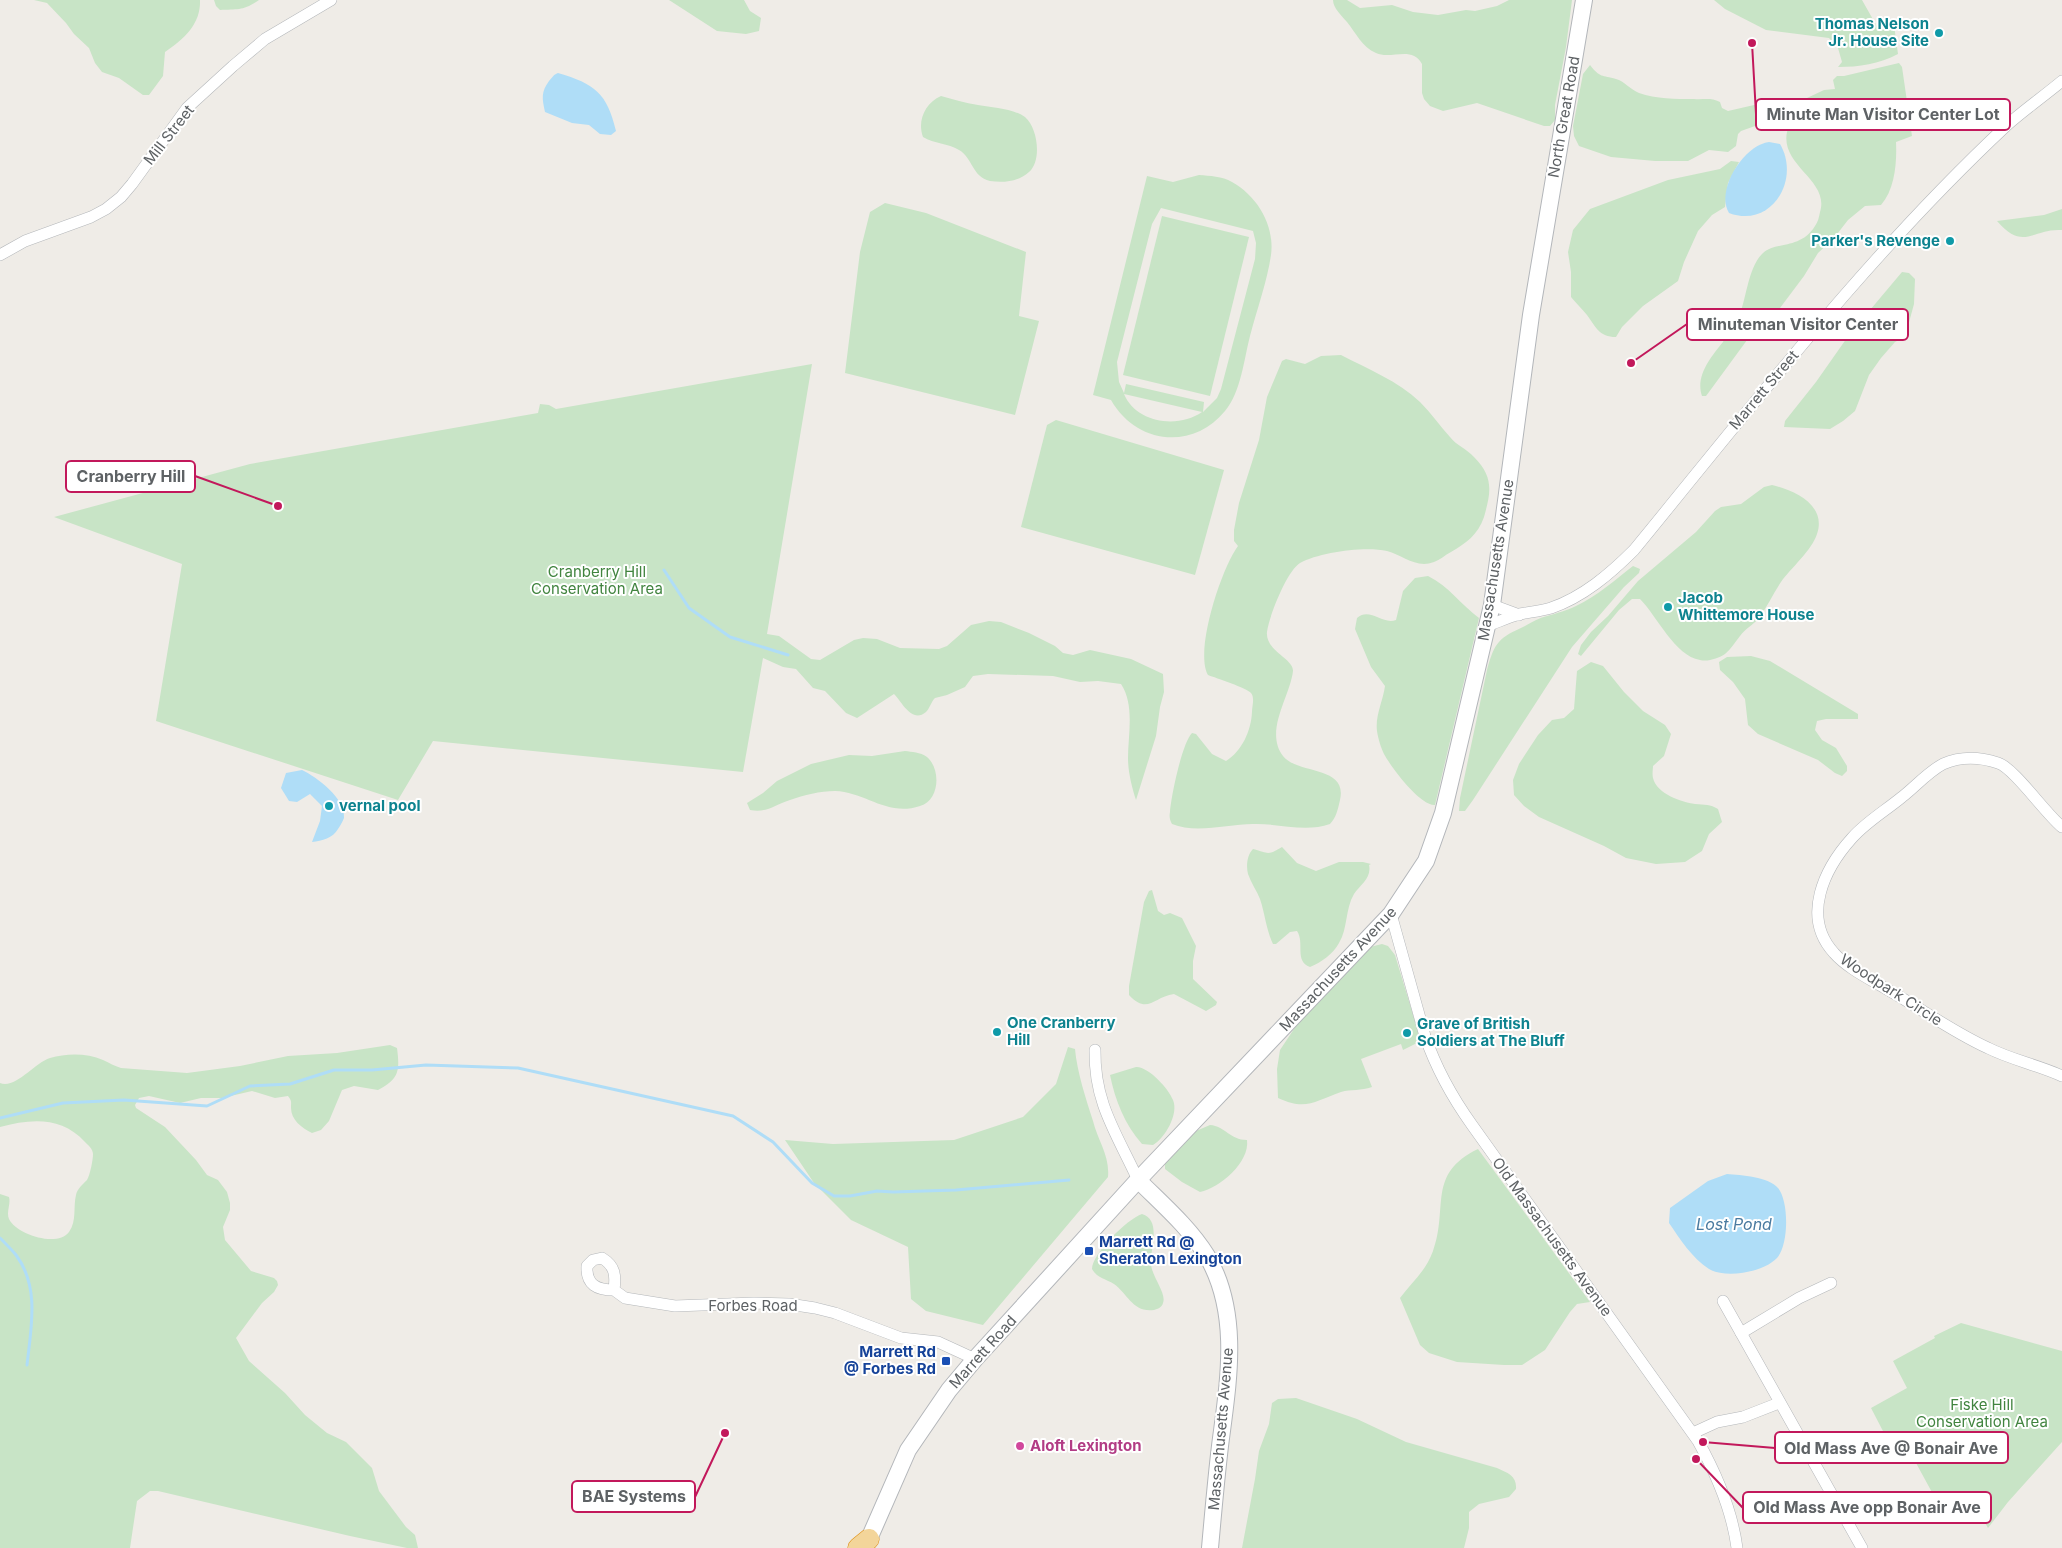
<svg xmlns="http://www.w3.org/2000/svg" width="2062" height="1548" viewBox="0 0 2062 1548" font-family="Inter,sans-serif">
<rect width="100%" height="100%" fill="#efece7"/>
<g fill="#c8e4c6" fill-rule="evenodd">
<path d="M34 0H200C201 24 184 39 165 52L163 76 149 95H143L119 78 102 72 95 63 89 48 74 34 66 23 47 3Z"/>
<path d="M214 0H259C243 11 238 9 220 10L216 6Z"/>
<polygon points="669,0 744,0 750,11 761,18 759,31 746,34 717,31"/>
<path d="M1333 0H1347L1360 8 1392 5 1413 12 1438 15 1466 10 1475 11 1497 6 1509 0H1572L1566 47 1555 105V120L1550 126H1544L1477 103 1443 111 1430 106 1424 99 1422 93V64C1412 45 1391 60 1376 53 1362 47 1356 33 1347 22 1342 16 1333 8 1333 0Z"/>
<path d="M1714 0H1862L1879 30 1894 25 1898 54C1879 64 1859 67 1838 67L1842 62 1838 48 1829 38 1766 30 1725 9Z"/>
<path d="M1899 63 1902 67 1912 136 1896 142C1897 162 1895 189 1881 205L1865 206 1848 220 1834 238 1818 253 1804 276 1780 308 1750 336 1709 392 1706 396H1702C1695 376 1711 357 1723 342 1725 339 1725 335 1727 332 1730 328 1735 325 1737 321 1747 301 1747 268 1763 253 1776 241 1800 250 1815 226 1818 222 1819 217 1820 212 1830 180 1780 166 1787 132 1788 128 1793 124 1794 119L1790 116 1772 120 1741 131 1738 134 1736 146 1728 152 1709 150 1688 161H1655L1611 157 1579 146 1574 136 1573 126 1583 74 1590 65C1600 78 1602 75 1616 79 1624 81 1631 90 1639 93 1656 99 1676 99 1694 99 1704 100 1710 97 1720 102L1722 108 1728 111 1767 102 1807 98 1824 90 1835 89 1833 80 1837 76H1844Z"/>
<path d="M941 96C953 99 965 103 978 105 993 108 1012 108 1025 117 1038 128 1042 161 1029 172 1018 182 1003 183 990 181 972 177 973 158 959 150 948 143 934 144 923 137 917 121 925 103 941 96Z"/>
<path d="M1731 161 1739 162 1728 183 1725 207 1712 215 1698 231 1684 262 1678 281 1643 306 1622 327 1616 337C1599 337 1596 327 1587 315 1582 309 1576 303 1571 297V272L1568 252 1573 230 1590 209 1668 180 1720 169Z"/>
<path d="M1199 175C1210 176 1222 176 1232 182 1257 196 1275 225 1271 255 1267 282 1257 309 1250 336 1244 359 1241 392 1225 411 1192 451 1136 444 1111 400L1093 395 1147 176 1173 182ZM1161 208 1253 231 1256 243 1255 259 1221 389 1217 398 1203 412 1204 402 1126 384 1124 393 1119 382 1117 362 1152 224ZM1124 394 1202 412C1178 429 1136 423 1124 394Z"/>
<polygon points="885,203 926,213 1026,252 1019,316 1039,321 1015,415 845,373 860,252 870,212"/>
<path d="M2062 209V230C2032 228 2024 252 1997 221L2044 215Z"/>
<polygon points="1162,216 1249,237 1210,396 1123,375"/>
<polygon points="1902,272 1909,273 1915,279 1914,304 1905,337 1895,342 1881,358 1869,375 1855,411 1843,421 1830,429 1784,427 1785,421 1816,382 1849,335"/>
<path d="M1341 355C1368 369 1398 381 1420 402 1431 413 1440 426 1450 437 1456 445 1467 449 1474 457 1494 477 1491 492 1484 517 1478 535 1466 543 1451 552 1445 555 1440 560 1434 562 1416 569 1403 555 1387 551 1365 546 1320 552 1300 563 1287 571 1269 616 1267 632 1265 651 1294 659 1293 671 1290 697 1264 731 1283 756 1298 775 1348 765 1340 800 1338 809 1336 818 1330 824 1305 833 1278 823 1253 824 1228 824 1196 834 1172 824 1170 820 1169 817 1170 812 1171 797 1182 743 1192 733L1196 734 1212 754 1226 761C1242 751 1251 731 1252 712 1252 706 1255 698 1251 693 1247 688 1216 678 1208 675 1194 651 1222 567 1238 546L1234 541V530L1239 503 1259 440 1267 397 1282 361 1286 359 1305 364 1321 356Z"/>
<path d="M812 364 767 634 779 636 811 659 820 660 854 640 863 638 877 639 900 648 939 649 947 646 971 625 989 621 1001 622 1029 633 1055 646 1063 653 1073 655 1090 650 1131 659 1163 674 1164 692 1160 707 1156 736 1136 800C1132 788 1128 772 1128 758 1128 735 1135 705 1121 684L1098 681 1080 682 1053 676 988 674 973 676 965 687 947 695 935 698C931 702 930 708 926 712 912 724 902 702 894 694L857 718 846 713 825 691 813 688 796 669 783 667 763 658 743 772 433 741 398 800 156 721 182 564 54 517 250 464 538 413 540 404 549 405 556 409Z"/>
<polygon points="1056,420 1224,470 1195,575 1021,527 1047,425"/>
<path d="M1772 485C1794 490 1827 505 1817 534 1812 550 1791 568 1781 582 1773 594 1767 607 1759 618 1753 625 1745 629 1740 636 1735 642 1731 649 1725 654 1719 658 1708 662 1700 660 1675 656 1657 616 1640 599H1632L1619 610 1581 656 1578 654 1581 645 1591 632 1608 616 1638 581 1696 532 1715 511 1721 507 1741 504 1764 487Z"/>
<path d="M1633 566 1640 569 1639 573 1624 587 1572 647 1473 800 1465 811H1459L1460 798 1487 670C1495 641 1499 638 1525 626 1532 622 1539 618 1547 616 1557 613 1566 611 1576 606 1597 596 1615 580 1633 566Z"/>
<path d="M1428 576C1449 586 1461 605 1479 618L1435 805C1420 806 1391 767 1384 754 1381 748 1378 738 1377 731 1375 716 1383 701 1385 686L1371 667 1355 629 1357 618C1370 607 1382 625 1396 620L1403 591 1415 578Z"/>
<polygon points="1751,656 1770,661 1858,714 1858,719 1826,719 1817,721 1815,730 1822,740 1836,748 1847,766 1847,771 1842,776 1835,773 1818,760 1758,734 1748,725 1745,699 1733,682 1720,670 1719,662 1727,657"/>
<path d="M1591 662 1603 666 1624 692 1643 711 1665 725 1671 734 1664 756 1653 766C1653 769 1652 774 1653 778 1657 794 1681 802 1695 804 1705 805 1710 804 1718 809L1722 822 1709 834 1702 851 1685 862 1656 864 1626 858 1604 846 1539 817 1524 806 1514 795 1513 780 1519 764 1538 735 1552 720 1564 718 1574 709 1577 671Z"/>
<path d="M905 751C912 752 920 752 927 757 941 769 940 800 920 806 887 817 866 792 835 791 820 791 804 795 790 800 774 805 768 813 750 810L747 803 763 793 777 781 811 764 849 755 872 756Z"/>
<path d="M1282 847 1297 863 1316 871 1339 862H1363L1371 864 1369 865C1372 878 1360 885 1354 894 1345 909 1348 928 1339 943 1333 954 1322 962 1310 967 1294 961 1305 943 1297 931L1290 932 1276 944H1273C1266 929 1265 914 1260 899 1257 891 1251 883 1248 874 1246 866 1247 855 1253 849 1269 853 1267 856 1282 847Z"/>
<path d="M1152 890 1158 911 1164 915 1170 913 1182 918 1196 946 1193 961V979L1217 1002 1216 1005 1206 1011 1174 994C1153 997 1148 1015 1129 995V986L1144 902 1149 891Z"/>
<path d="M1382 944 1388 946 1395 955 1421 1041 1403 1050 1401 1044 1361 1059 1372 1087C1361 1091 1351 1089 1341 1092 1315 1101 1306 1111 1278 1098L1277 1069 1280 1050 1302 1017 1370 947Z"/>
<path d="M390 1045 397 1048C400 1071 399 1079 378 1090L354 1086 342 1090 329 1121 321 1130 312 1133C302 1128 291 1120 291 1108 291 1102 292 1101 288 1096L275 1098 252 1091 222 1098H201L180 1103 149 1096 139 1098 135 1105 136 1108 165 1127 196 1160 207 1175 218 1180 227 1192 230 1203V1210L223 1227 225 1240 251 1271 274 1278 277 1281 278 1285 274 1292 262 1303 236 1338 249 1361 285 1393 305 1415 327 1433 346 1442 372 1468 379 1491 406 1527 415 1535 418 1548H407L350 1536 158 1491H150L137 1501 130 1548H0V1194L9 1197C11 1204 6 1212 9 1219 16 1234 57 1248 69 1232 77 1221 73 1207 76 1195 77 1189 83 1184 87 1180 90 1175 93 1160 93 1154 93 1149 88 1145 85 1142 61 1116 31 1119 0 1127V1083C16 1089 34 1063 50 1058 67 1053 87 1053 103 1060 110 1063 114 1066 121 1068L187 1073 240 1066 288 1056 337 1053Z"/>
<path d="M1068 1047 1075 1049C1077 1072 1086 1099 1093 1121 1098 1141 1110 1156 1108 1177L983 1325 926 1311 911 1299 908 1247 851 1220 814 1183 785 1140 833 1144 954 1140 1023 1117 1056 1084Z"/>
<path d="M1136 1067C1148 1066 1169 1089 1173 1100 1179 1114 1165 1138 1153 1145L1142 1144C1125 1125 1115 1100 1110 1075Z"/>
<path d="M1210 1125C1225 1126 1230 1140 1247 1140 1250 1162 1220 1188 1200 1192L1182 1182 1165 1169V1162L1196 1131Z"/>
<path d="M1478 1149 1590 1302 1577 1304 1570 1312 1545 1350 1522 1365H1504L1457 1362 1429 1353 1420 1345 1400 1298C1412 1282 1426 1271 1433 1251 1449 1208 1426 1174 1478 1149Z"/>
<path d="M1142 1214C1162 1220 1150 1249 1151 1263 1151 1276 1167 1293 1163 1303 1162 1307 1158 1309 1154 1310 1133 1313 1128 1294 1114 1284 1106 1279 1097 1278 1092 1269 1092 1254 1127 1219 1142 1214Z"/>
<polygon points="1961,1323 2062,1351 2062,1442 2008,1502 1988,1528 1974,1503 1946,1518 1904,1441 1884,1433 1871,1408 1907,1388 1893,1361 1935,1338 1934,1336"/>
<path d="M1296 1398 1357 1419 1406 1442 1497 1468C1508 1473 1517 1476 1516 1489L1509 1497 1479 1504 1469 1512V1528L1464 1548H1242L1255 1479 1259 1451 1269 1424 1272 1403 1278 1399Z"/>
</g>
<g fill="#afddf7">
<path d="M558 73C595 84 607 93 616 131L611 135 600 134 589 125 572 123 545 112C542 98 541 92 549 81 553 77 553 75 558 73Z"/>
<path d="M1769 142 1780 144C1801 180 1771 229 1729 213 1715 190 1744 145 1769 142Z"/>
<path d="M302 770C317 777 346 799 344 818 343 821 340 826 338 829 333 838 322 841 312 842L320 821 322 806 310 794 297 802 289 801 281 788 286 773Z"/>
<path d="M1727 1174C1741 1175 1769 1177 1778 1188 1789 1201 1789 1245 1777 1258 1764 1272 1726 1279 1709 1269 1692 1258 1680 1239 1669 1223L1670 1208 1708 1181Z"/>
</g>
<g fill="none" stroke-linecap="round" stroke-linejoin="round">
<g stroke="#afddf7" stroke-width="3">
<polyline points="664,570 689,608 730,637 788,655"/>
<polyline points="0,1118 63,1103 124,1100 207,1106 250,1086 290,1084 334,1070 372,1070 426,1065 518,1068 733,1116 773,1142 812,1183 834,1196 850,1196 877,1191 893,1192 956,1190 1069,1180"/>
<path d="M0 1238C5 1243 11 1249 16 1255 40 1287 31 1328 27 1365"/>
</g>
<defs>
<g id="minor">
<polyline points="0,255 25,241 91,217 106,209 121,197 132,184 187,108 233,66 265,39 331,0"/>
<polyline points="1492,605 1519,615"/>
<path d="M1487 626C1498 622 1509 617 1520 614 1530 612 1541 611 1551 608 1583 597 1610 574 1634 550 1753 405 1868 255 2006 126 2024 110 2044 96 2062 81"/>
<path d="M2062 827C2045 813 2014 768 1998 763 1980 757 1961 756 1943 764 1928 772 1915 787 1902 797 1885 811 1866 822 1852 838 1824 869 1801 917 1834 953 1848 969 1872 980 1890 991 1923 1010 1953 1032 1988 1048 2012 1060 2038 1065 2062 1076"/>
<path d="M1391 914 1425 1036C1436 1068 1452 1097 1472 1125L1698 1441C1717 1475 1732 1510 1737 1548"/>
<path d="M1095 1050C1094 1103 1117 1134 1138 1180"/>
<path d="M614 1290C597 1290 586 1285 587 1266L593 1260 602 1258C615 1266 616 1275 614 1290L625 1298 675 1306 754 1303 789 1304 815 1308 835 1313 901 1338 938 1342 975 1359"/>
<polyline points="1723,1301 1862,1548"/>
<polyline points="1741,1333 1799,1298 1831,1283"/>
<polyline points="1693,1433 1717,1422 1743,1417 1779,1403"/>
</g>
<g id="secondary">
<path d="M1138 1180C1162 1204 1189 1227 1207 1256 1241 1314 1228 1383 1220 1446 1216 1480 1213 1514 1210 1548"/>
<polyline points="865,1548 908,1450 949,1390 975,1359 1138,1180 1391,914 1426,861 1443,813 1492,605 1531,315 1584,0"/>
</g>
<polyline id="motorway" points="858,1548 869,1539"/>
</defs>
<use href="#minor" stroke="#b4b7ba" stroke-width="12"/>
<use href="#secondary" stroke="#b3b6ba" stroke-width="18"/>
<use href="#motorway" stroke="#df9117" stroke-width="21"/>
<use href="#minor" stroke="#fff" stroke-width="11"/>
<use href="#secondary" stroke="#fff" stroke-width="16"/>
<use href="#motorway" stroke="#f3d59a" stroke-width="20"/>
</g>
<g fill="#0f9aa8" stroke="#fff" stroke-width="2">
<circle cx="1939" cy="33" r="5"/>
<circle cx="1950" cy="241" r="5"/>
<circle cx="1668" cy="607" r="5"/>
<circle cx="329" cy="806" r="5"/>
<circle cx="997" cy="1032" r="5"/>
<circle cx="1407" cy="1033" r="5"/>
</g>
<g fill="#1a4fb4" stroke="#fff" stroke-width="2">
<rect x="1084" y="1246" width="10" height="10" rx="2.5"/>
<rect x="941" y="1356" width="10" height="10" rx="2.5"/>
</g>
<circle fill="#d1479c" stroke="#fff" stroke-width="2" cx="1020" cy="1446" r="5"/>
<g text-anchor="middle" stroke-width="4" stroke-linejoin="round" paint-order="stroke">
<g font-size="15" font-weight="bold" fill="#0d838f" stroke="#fff" text-anchor="start">
<text x="1929" y="29" text-anchor="end">Thomas Nelson<tspan x="1929" dy="17">Jr. House Site</tspan></text>
<text x="1940" y="246" text-anchor="end">Parker's Revenge</text>
<text x="1678" y="603">Jacob<tspan x="1678" dy="17">Whittemore House</tspan></text>
<text x="339" y="811">vernal pool</text>
<text x="1007" y="1028">One Cranberry<tspan x="1007" dy="17">Hill</tspan></text>
<text x="1417" y="1029">Grave of British<tspan x="1417" dy="17">Soldiers at The Bluff</tspan></text>
</g>
<g font-size="15" fill="#5e6265" stroke="#fff">
<text transform="translate(1564 117) rotate(-80)" y="5">North Great Road</text>
<text transform="translate(169 135) rotate(-52)" y="5">Mill Street</text>
<text transform="translate(1764 390) rotate(-50)" y="5">Marrett Street</text>
<text transform="translate(1496 560) rotate(-81)" y="5">Massachusetts Avenue</text>
<text transform="translate(1338 969) rotate(-47)" y="5">Massachusetts Avenue</text>
<text transform="translate(1891 990) rotate(33)" y="5">Woodpark Circle</text>
<text transform="translate(1552 1237) rotate(54)" y="5">Old Massachusetts Avenue</text>
<text x="753" y="1311">Forbes Road</text>
<text transform="translate(983 1352) rotate(-48)" y="5">Marrett Road</text>
<text transform="translate(1221 1429) rotate(-85)" y="5">Massachusetts Avenue</text>
</g>
<g font-size="15" fill="#41843f" stroke="#fff">
<text x="597" y="577">Cranberry Hill<tspan x="597" dy="17">Conservation Area</tspan></text>
<text x="1982" y="1410">Fiske Hill<tspan x="1982" dy="17">Conservation Area</tspan></text>
</g>
<g font-size="15" font-weight="bold" fill="#164399" stroke="#fff" text-anchor="start">
<text x="1099" y="1247">Marrett Rd @<tspan x="1099" dy="17">Sheraton Lexington</tspan></text>
<text x="936" y="1357" text-anchor="end">Marrett Rd<tspan x="936" dy="17">@ Forbes Rd</tspan></text>
</g>
<g font-size="15" font-weight="bold" fill="#b23c85" stroke="#fff" text-anchor="start">
<text x="1030" y="1451">Aloft Lexington</text>
</g>
<g font-size="16" font-style="italic" fill="#497aa0" stroke="#fff">
<text x="1734" y="1230">Lost Pond</text>
</g>
</g>
<path fill="none" stroke="#c2185b" stroke-width="2" d="M1752 43L1756 114M1631 363L1687 324M278 506L195 476M1703 1442L1775 1448M725 1433L695 1497M1696 1459L1743 1508"/>
<g fill="#c2185b" stroke="#fff" stroke-width="2">
<circle cx="1752" cy="43" r="5"/>
<circle cx="1631" cy="363" r="5"/>
<circle cx="278" cy="506" r="5"/>
<circle cx="1703" cy="1442" r="5"/>
<circle cx="725" cy="1433" r="5"/>
<circle cx="1696" cy="1459" r="5"/>
</g>
<g fill="#fff" stroke="#c2185b" stroke-width="2">
<rect x="1756" y="99" width="254" height="31" rx="5"/>
<rect x="1687" y="309" width="221" height="31" rx="5"/>
<rect x="66" y="461" width="129" height="31" rx="5"/>
<rect x="1775" y="1432" width="233" height="31" rx="5"/>
<rect x="572" y="1481" width="123" height="31" rx="5"/>
<rect x="1743" y="1492" width="248" height="31" rx="5"/>
</g>
<g font-size="16" text-anchor="middle" font-weight="bold" fill="#5e6265">
<text x="1883" y="120">Minute Man Visitor Center Lot</text>
<text x="1798" y="330">Minuteman Visitor Center</text>
<text x="131" y="482">Cranberry Hill</text>
<text x="1891" y="1454">Old Mass Ave @ Bonair Ave</text>
<text x="634" y="1502">BAE Systems</text>
<text x="1867" y="1513">Old Mass Ave opp Bonair Ave</text>
</g>
</svg>
